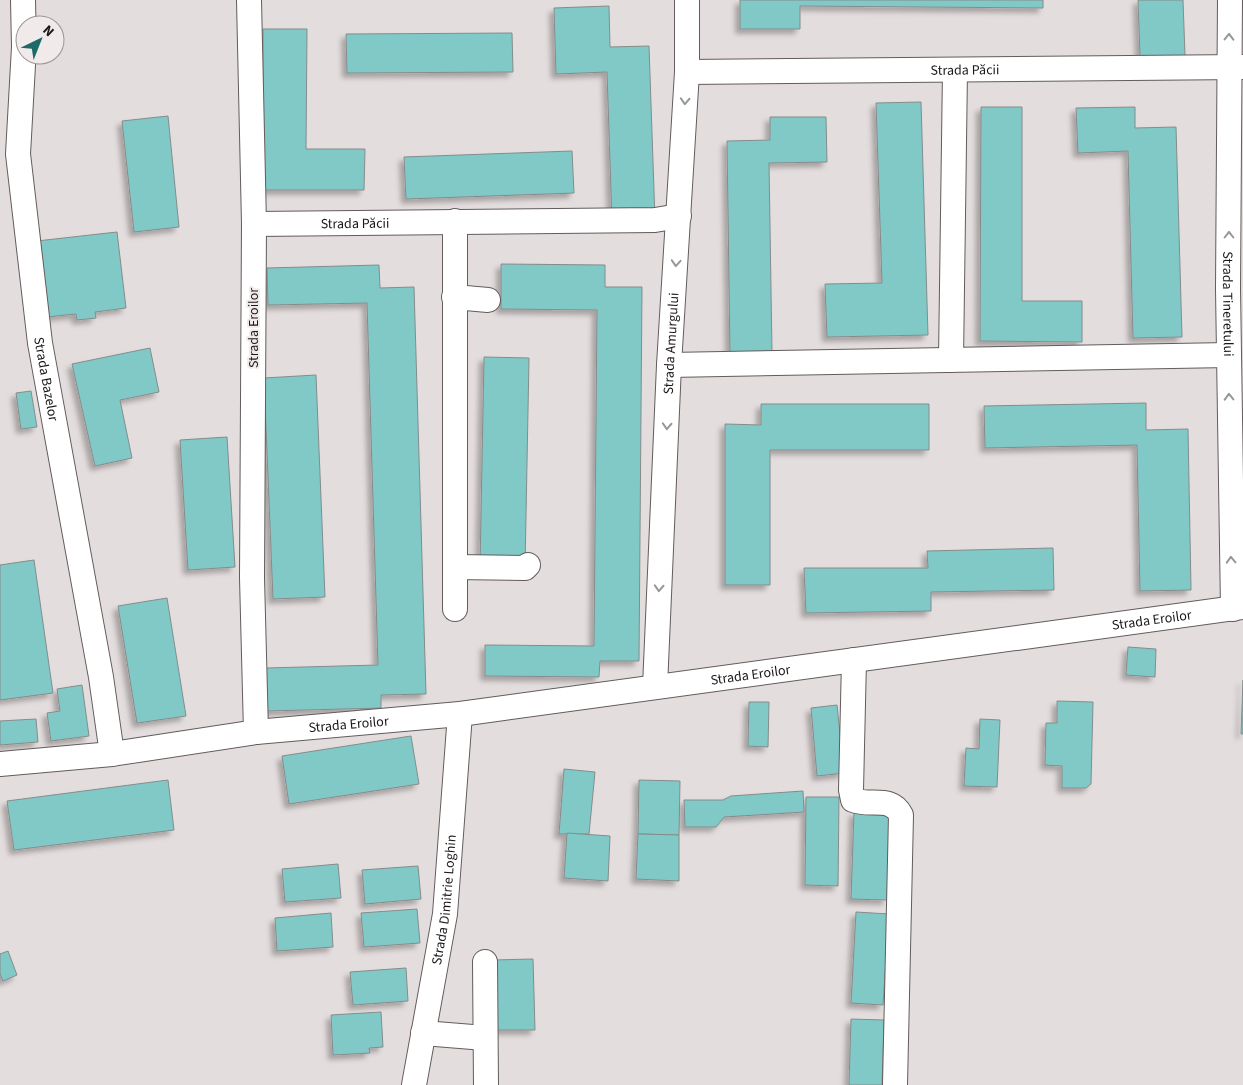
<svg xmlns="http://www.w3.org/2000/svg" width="1243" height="1085" viewBox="0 0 1243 1085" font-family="'Source Sans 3',sans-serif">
<defs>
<filter id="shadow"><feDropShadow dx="-4.5" dy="4.5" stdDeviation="2.5" flood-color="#0004"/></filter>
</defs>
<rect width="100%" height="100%" fill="#e4dddd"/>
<g fill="#81c9c7" stroke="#858c8b" filter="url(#shadow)">
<polygon points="740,0 1043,0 1043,8 800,6 800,29 740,29"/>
<polygon points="1138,0 1183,0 1185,56 1140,56"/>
<polygon points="609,6 610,47 649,46 655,220 612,221 607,72 556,74 554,8"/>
<polygon points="263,29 307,29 306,149 365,149 364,190 263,190"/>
<polygon points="512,33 513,72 347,73 346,34"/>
<polygon points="921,102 928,335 827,337 825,284 882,283 876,103"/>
<polygon points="981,107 1022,107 1022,301 1082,301 1082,342 980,341"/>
<polygon points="1135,107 1135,128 1176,127 1182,337 1133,338 1128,151 1078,153 1076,108"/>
<polygon points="168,116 179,227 134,232 122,121"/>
<polygon points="770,117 826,117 827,162 769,163 772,353 730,354 727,141 770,140"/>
<polygon points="572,151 574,193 406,199 404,157"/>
<polygon points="117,232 126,308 95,312 96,318 77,320 76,314 46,317 37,241"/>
<polygon points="501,264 605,265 605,287 642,287 639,661 600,661 599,677 485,676 485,645 594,646 597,310 501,309"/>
<polygon points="379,265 380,288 414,287 426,694 381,695 381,708 267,711 266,668 378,665 367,303 268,305 267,268"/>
<polygon points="150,348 159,392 120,400 132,458 95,466 72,364"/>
<polygon points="484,357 529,358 525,568 480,567"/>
<polygon points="316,375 325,597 273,599 264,378"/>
<polygon points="31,391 37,427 21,429 16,393"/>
<polygon points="1146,403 1146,430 1188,429 1191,590 1140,591 1137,445 985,448 984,406"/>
<polygon points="761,404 929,404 929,450 770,450 770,585 725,585 725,424 761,425"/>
<polygon points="227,437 235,567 188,570 180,440"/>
<polygon points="1053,548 1054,590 931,592 931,611 806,613 804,568 928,568 927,551"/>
<polygon points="34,560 53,693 0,700 0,565"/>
<polygon points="167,598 186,716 137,723 118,606"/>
<polygon points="1128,647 1156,649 1155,677 1126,675"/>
<polygon points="1243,680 1243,734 1241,734"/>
<polygon points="82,685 89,736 51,741 47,713 60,711 57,689"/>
<polygon points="1057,701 1093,702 1091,784 1086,788 1062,788 1062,766 1045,765 1046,723 1057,723"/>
<polygon points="749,702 769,702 768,747 748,746"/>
<polygon points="837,705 844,773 817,776 811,708"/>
<polygon points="36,719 38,742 0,745 0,721"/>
<polygon points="980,719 1000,720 997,787 964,786 966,748 979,749"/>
<polygon points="411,736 419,784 289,804 282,756"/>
<polygon points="564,769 595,772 589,834 559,834"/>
<polygon points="168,780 174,830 14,850 7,801"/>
<polygon points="639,780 680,781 679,835 638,834"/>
<polygon points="803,791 804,812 724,817 716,827 685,827 684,800 723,800 731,796"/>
<polygon points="806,797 839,797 838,886 805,885"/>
<polygon points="854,812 890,813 887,900 851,899"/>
<polygon points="567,833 610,836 608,881 564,878"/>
<polygon points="638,834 679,835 679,881 636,879"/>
<polygon points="338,864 341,898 285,902 282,869"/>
<polygon points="418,866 421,899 365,904 362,870"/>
<polygon points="417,909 420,943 364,947 361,913"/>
<polygon points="856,912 889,914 883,1005 851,1003"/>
<polygon points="331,913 333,947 277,951 275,918"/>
<polygon points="8,951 17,975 3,981 0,974 0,954"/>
<polygon points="533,959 535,1030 496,1030 494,960"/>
<polygon points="406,968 408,1001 353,1005 350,972"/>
<polygon points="381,1012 383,1047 369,1048 370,1053 333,1055 331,1015"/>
<polygon points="851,1019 884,1020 882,1085 849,1085"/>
</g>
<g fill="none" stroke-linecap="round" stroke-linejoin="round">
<defs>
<g id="street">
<path id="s1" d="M23 0 24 47 18 154 40 343 101 677 112 754"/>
<polyline points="249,0 254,224 252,578 256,732"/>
<path id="s2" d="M1230 0 1228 289 1233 609"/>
<path id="s3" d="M687 72 1243 67"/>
<polyline points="455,221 455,609"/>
<path id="s4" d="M254 224 655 220 679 216"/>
<polyline points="454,297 488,300"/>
<polyline points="951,360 955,70"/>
<polyline points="669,365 1229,355"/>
<polyline points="455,567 525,568 528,565"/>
<path d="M854 660 851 790 853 800C871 807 891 795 901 815L895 1085"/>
<path id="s5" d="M655 687 669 365 687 72V0"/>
<path id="s6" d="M0 764 112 754 256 732 460 714 1243 607"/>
<polyline points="485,962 486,1085"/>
<polyline points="423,1033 485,1038"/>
<path id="s7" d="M414 1085 445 914 460 714"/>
</g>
</defs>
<use href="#street" stroke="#625c5c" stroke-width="26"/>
<use href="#street" stroke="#fff" stroke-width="24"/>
</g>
<defs><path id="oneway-chevron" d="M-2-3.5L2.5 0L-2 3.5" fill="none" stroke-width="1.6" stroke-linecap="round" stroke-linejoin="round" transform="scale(1.25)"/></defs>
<g stroke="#989797">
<use href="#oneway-chevron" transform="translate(1229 37) rotate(-89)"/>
<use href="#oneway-chevron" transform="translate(685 101) rotate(93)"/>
<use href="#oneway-chevron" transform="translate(1229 235) rotate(-90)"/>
<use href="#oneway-chevron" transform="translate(676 263) rotate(94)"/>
<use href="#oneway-chevron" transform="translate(1229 397) rotate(-91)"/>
<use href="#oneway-chevron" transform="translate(667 426) rotate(93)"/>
<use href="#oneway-chevron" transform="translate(1231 560) rotate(-92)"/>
<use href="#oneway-chevron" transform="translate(659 588) rotate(93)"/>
</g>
<g text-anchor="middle" stroke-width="4" stroke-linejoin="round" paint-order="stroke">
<g font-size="14" fill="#1a1717" stroke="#f1eaea">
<text dy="5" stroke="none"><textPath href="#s3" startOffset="278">Strada Păcii</textPath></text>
<text dy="5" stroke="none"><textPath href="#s4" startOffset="101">Strada Păcii</textPath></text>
<text dy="5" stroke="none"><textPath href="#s2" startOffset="304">Strada Tineretului</textPath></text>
<text transform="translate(253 328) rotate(-90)" y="5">Strada Eroilor</text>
<text dy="5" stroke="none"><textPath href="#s5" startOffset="344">Strada Amurgului</textPath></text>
<text dy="5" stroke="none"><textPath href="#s1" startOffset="381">Strada Bazelor</textPath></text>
<text dy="5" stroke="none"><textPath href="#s6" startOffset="1161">Strada Eroilor</textPath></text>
<text dy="5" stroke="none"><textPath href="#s6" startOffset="756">Strada Eroilor</textPath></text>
<text dy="5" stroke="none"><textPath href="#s6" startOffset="351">Strada Eroilor</textPath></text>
<text dy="5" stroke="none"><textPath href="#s7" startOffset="188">Strada Dimitrie Loghin</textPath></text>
</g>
</g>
<g transform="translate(40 40) rotate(43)"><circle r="24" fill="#f1eaea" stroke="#9b9696"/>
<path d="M0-4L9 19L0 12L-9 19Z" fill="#1d6a69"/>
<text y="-8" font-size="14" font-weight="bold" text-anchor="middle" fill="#1a1717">N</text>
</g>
</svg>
